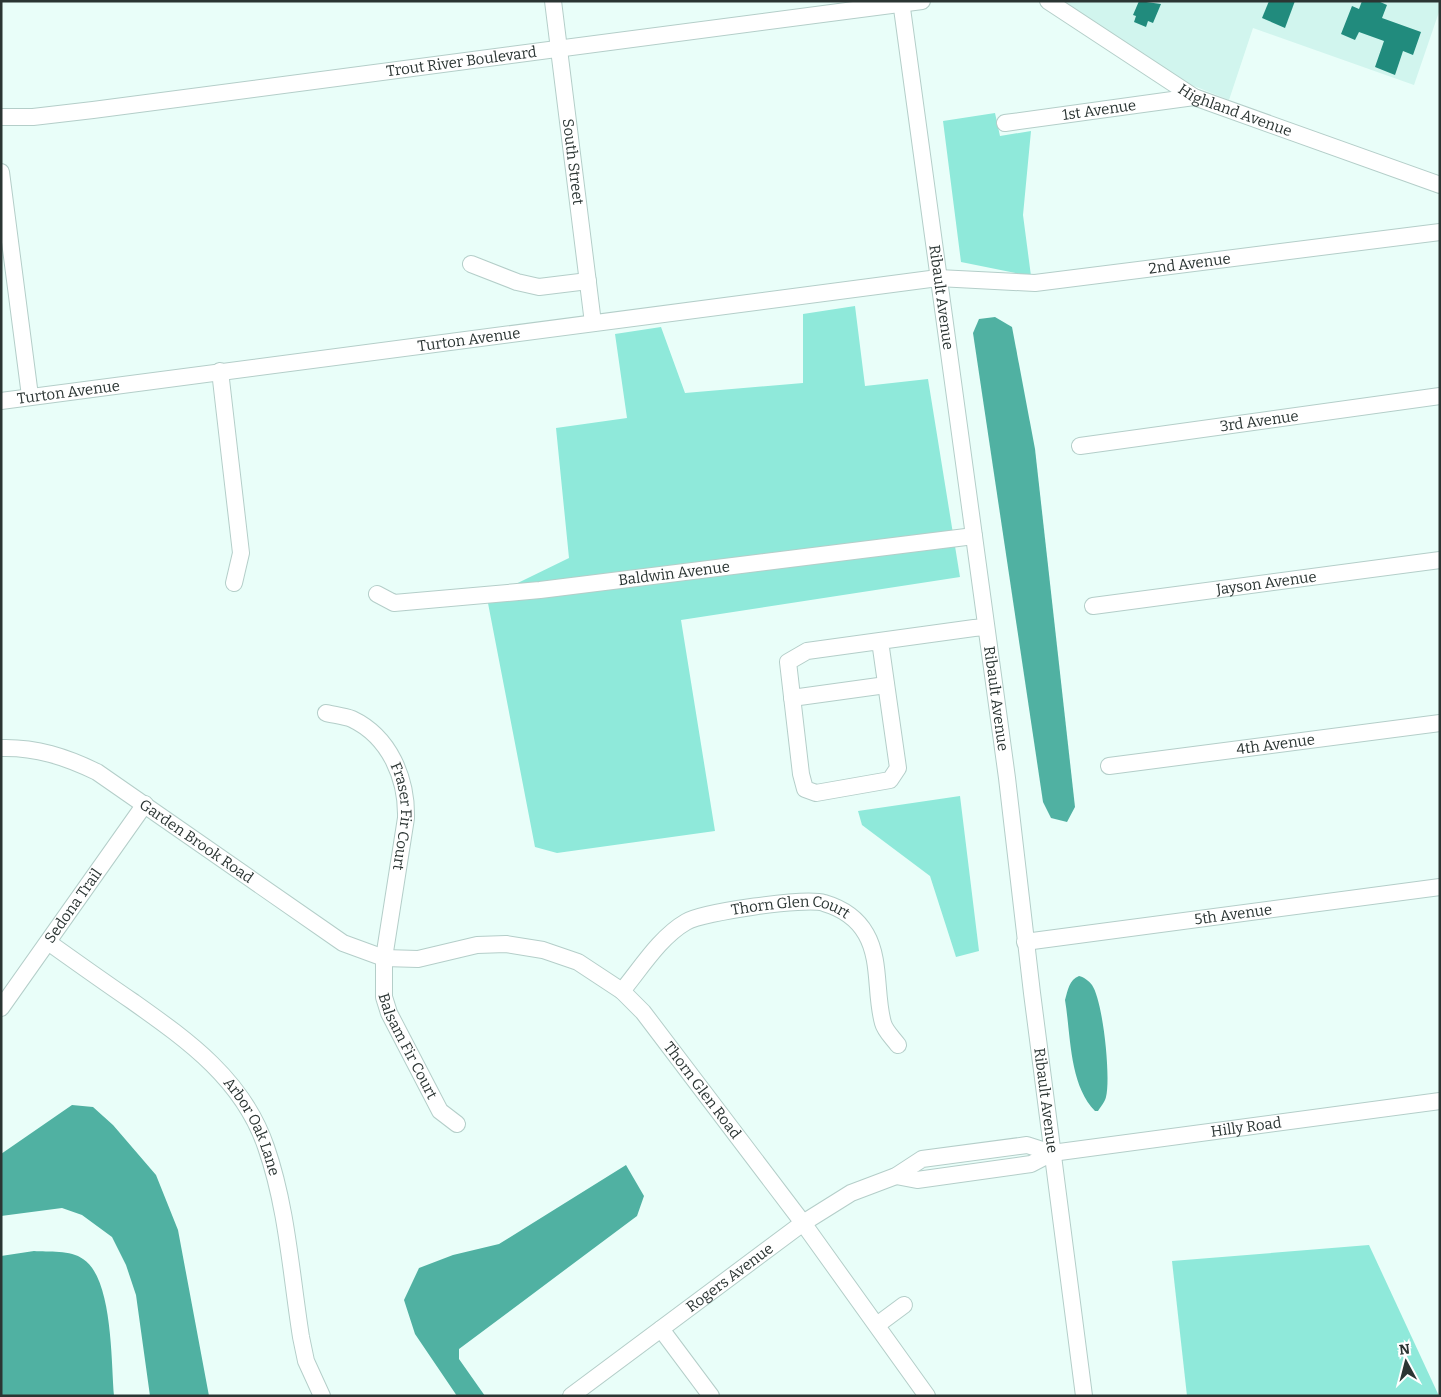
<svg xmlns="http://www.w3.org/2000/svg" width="1441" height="1397" viewBox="0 0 1441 1397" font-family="Bitter,serif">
<rect width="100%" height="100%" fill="#e9fef9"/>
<polygon fill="#d1f5ee" points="1062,1 1435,1 1440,4 1440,9 1414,85 1253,28 1229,100 1184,82"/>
<g fill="#8fe9da">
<polygon points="995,113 1000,136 1031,131 1023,215 1031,276 961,262 943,121"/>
<polygon points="855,306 865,386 928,379 960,577 681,620 715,831 557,853 535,847 487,598 569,558 556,428 627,418 615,334 661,327 685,393 803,383 803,314"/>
<polygon points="960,796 979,951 956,957 930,876 862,825 858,811"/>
<polygon points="1369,1245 1439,1396 1187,1396 1172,1261"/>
</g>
<g fill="#50b1a2">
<polygon points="995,317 1012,327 1035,449 1075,807 1067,822 1051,818 1043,802 973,333 979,319"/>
<path d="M1079 976C1084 977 1089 981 1092 985 1103 1001 1111 1077 1106 1097 1105 1102 1101 1106 1098 1111H1095C1069 1084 1071 1036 1065 1000 1068 990 1069 980 1079 976Z"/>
<polygon points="72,1105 93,1107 113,1125 156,1175 178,1230 209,1396 150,1396 136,1295 126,1265 112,1237 82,1215 62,1208 1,1216 1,1154"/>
<polygon points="626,1165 644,1196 637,1216 459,1349 459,1359 485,1396 457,1396 415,1334 404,1300 419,1268 453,1255 499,1244"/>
<path d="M34 1251C48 1252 71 1250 83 1259 113 1278 111 1362 114 1396H1V1256Z"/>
</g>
<g fill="#218b7d">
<polygon points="1139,1 1161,4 1153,23 1148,21 1146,27 1134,22 1136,16 1133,15"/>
<polygon points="1269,1 1295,1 1285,28 1262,18"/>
<polygon points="1362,1 1378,1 1387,5 1382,18 1421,32 1413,55 1403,51 1395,75 1375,67 1384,41 1359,32 1355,40 1341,34 1352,6 1359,9"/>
</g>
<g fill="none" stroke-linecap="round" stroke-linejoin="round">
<defs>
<g id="minor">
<path id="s1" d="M553 1 593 323"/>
<path id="s2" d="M901 1 1007 778 1032 993 1084 1396"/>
<path id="s3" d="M1048 1 1194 97 1440 185"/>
<path id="s4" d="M1 117H33L93 110 922 1"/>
<path id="s5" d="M1005 123 1194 97"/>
<polyline points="1,172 30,396"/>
<polyline points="471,264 517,282 539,287 588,281"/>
<polyline points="220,371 241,553 234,583"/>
<path id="s6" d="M1 401 938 278 1035 283 1440 232"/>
<path id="s7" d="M1080 446 1440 396"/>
<path id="s8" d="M377 594 394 603 540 590 974 536"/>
<path id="s9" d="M1093 606 1440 560"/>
<polyline points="880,641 898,768 890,780 816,793 805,789 801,774 788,662 807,651 974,628 986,627"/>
<polyline points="792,698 886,685"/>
<path id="s10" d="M326 713C334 715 344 716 352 719 390 737 407 779 406 818L384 958V997L389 1013 440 1111 457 1124"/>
<path id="s11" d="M1 748C36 747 66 757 97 772L343 943 384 958 418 959 477 945 506 944 543 950 578 962 622 991 643 1012 803 1223 927 1396"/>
<path id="s12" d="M1109 766 1440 723"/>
<path id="s13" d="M48 942C76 962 104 982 132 1001 187 1040 243 1079 266 1147 287 1207 291 1274 301 1337L306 1361 322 1396"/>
<path id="s14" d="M1025 942 1440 887"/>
<path id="s15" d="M622 991C641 968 660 937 686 922 703 912 806 897 824 903 841 908 857 918 866 934 881 960 875 995 883 1023 885 1031 893 1038 898 1045"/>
<path id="s16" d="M1 1008 145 804"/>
<path id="s17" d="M896 1176 917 1180 1031 1164 1052 1153 1440 1101"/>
<polyline points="877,1325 904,1305"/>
<polyline points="661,1329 711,1396"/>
<path id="s18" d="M571 1396 803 1223 851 1193 896 1176 922 1159 1027 1145 1052 1153"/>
</g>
</defs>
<use href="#minor" stroke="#b4cec9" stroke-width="18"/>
<use href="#minor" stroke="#fff" stroke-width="16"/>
</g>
<g text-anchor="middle" stroke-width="4" stroke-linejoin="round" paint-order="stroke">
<g font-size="15" fill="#2b3533" stroke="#fff">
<text dy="5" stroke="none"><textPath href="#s4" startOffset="464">Trout River Boulevard</textPath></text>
<text dy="5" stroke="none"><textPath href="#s3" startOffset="218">Highland Avenue</textPath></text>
<text dy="5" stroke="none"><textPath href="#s5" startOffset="95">1st Avenue</textPath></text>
<text dy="5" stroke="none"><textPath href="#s1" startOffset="162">South Street</textPath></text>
<text dy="5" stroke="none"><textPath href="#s6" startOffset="1198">2nd Avenue</textPath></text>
<text dy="5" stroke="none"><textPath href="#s2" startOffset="299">Ribault Avenue</textPath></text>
<text dy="5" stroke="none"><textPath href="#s6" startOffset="472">Turton Avenue</textPath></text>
<text dy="5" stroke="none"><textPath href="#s6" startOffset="68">Turton Avenue</textPath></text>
<text dy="5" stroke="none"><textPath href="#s7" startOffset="181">3rd Avenue</textPath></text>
<text dy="5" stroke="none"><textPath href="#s8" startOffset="301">Baldwin Avenue</textPath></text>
<text dy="5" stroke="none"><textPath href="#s9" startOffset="175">Jayson Avenue</textPath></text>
<text dy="5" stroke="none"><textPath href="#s2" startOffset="704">Ribault Avenue</textPath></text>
<text dy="5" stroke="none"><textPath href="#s12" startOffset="168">4th Avenue</textPath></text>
<text dy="5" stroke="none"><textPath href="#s10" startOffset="144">Fraser Fir Court</textPath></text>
<text dy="5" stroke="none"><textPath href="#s11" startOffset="221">Garden Brook Road</textPath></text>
<text dy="5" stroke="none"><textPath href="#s16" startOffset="125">Sedona Trail</textPath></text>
<text dy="5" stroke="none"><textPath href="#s14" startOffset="210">5th Avenue</textPath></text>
<text dy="5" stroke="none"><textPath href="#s15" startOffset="202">Thorn Glen Court</textPath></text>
<text dy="5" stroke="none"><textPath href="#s10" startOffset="381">Balsam Fir Court</textPath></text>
<text dy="5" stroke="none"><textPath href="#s11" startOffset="822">Thorn Glen Road</textPath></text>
<text dy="5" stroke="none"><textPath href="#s2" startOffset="1109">Ribault Avenue</textPath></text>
<text dy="5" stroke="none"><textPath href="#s17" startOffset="356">Hilly Road</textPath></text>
<text dy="5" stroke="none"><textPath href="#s13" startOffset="280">Arbor Oak Lane</textPath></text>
<text dy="5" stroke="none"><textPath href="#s18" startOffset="198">Rogers Avenue</textPath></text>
</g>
</g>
<rect width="1441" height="1397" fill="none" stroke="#2b3533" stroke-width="5"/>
<g transform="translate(1406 1362) rotate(353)" stroke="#ffffff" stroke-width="4" paint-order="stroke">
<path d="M0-4L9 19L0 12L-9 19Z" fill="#2b3533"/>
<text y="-8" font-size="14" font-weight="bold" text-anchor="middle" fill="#2b3533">N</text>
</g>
</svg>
